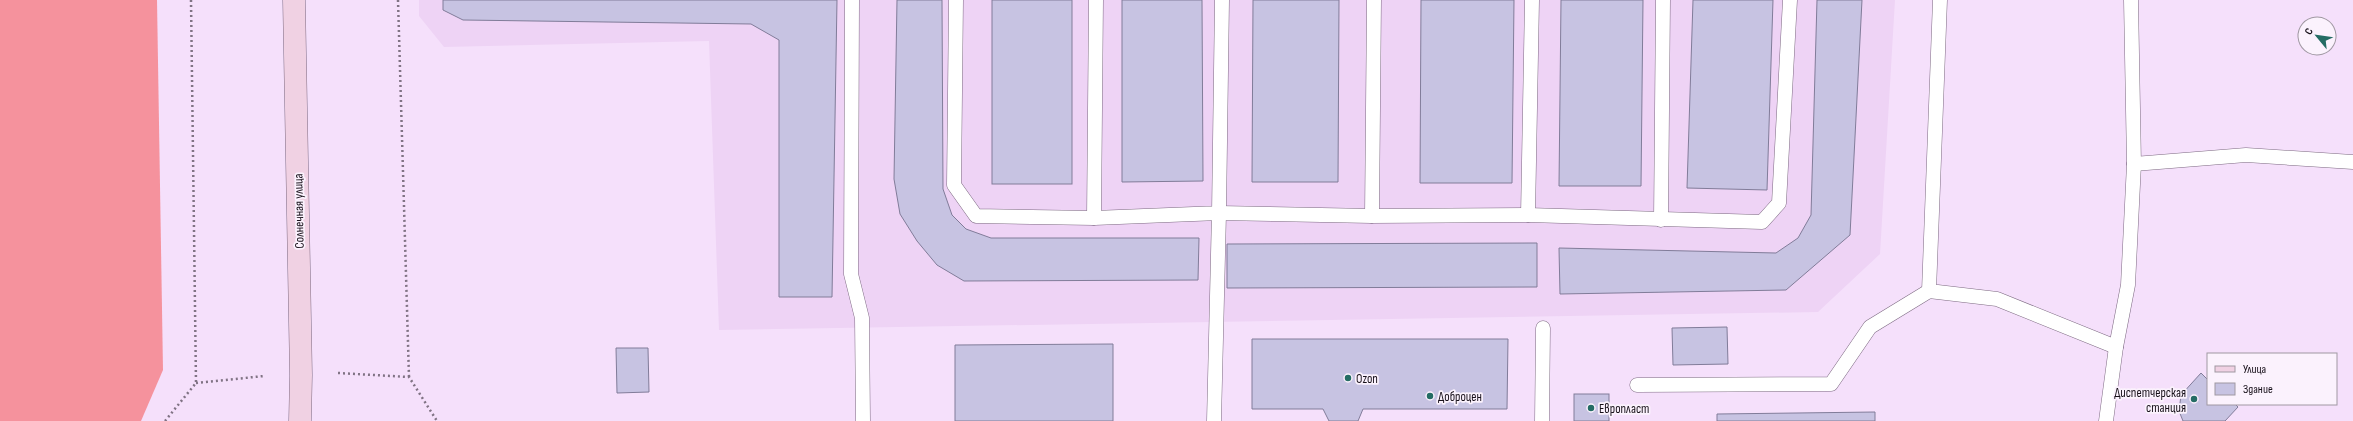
<svg xmlns="http://www.w3.org/2000/svg" width="2353" height="421" viewBox="0 0 2353 421" font-family="'Sofia Sans Condensed',sans-serif">
<rect width="100%" height="100%" fill="#f5e0fb"/>
<polygon fill="#eed3f5" points="419,0 1895,0 1880,254 1818,312 719,330 709,41 444,47 419,16"/>
<polygon fill="#f5929d" points="0,0 157,0 163,370 141,421 0,421"/>
<g fill="#c7c3e2" stroke="#817c99">
<polygon points="443,0 837,0 832,297 779,297 779,40 751,24 463,20 443,10"/>
<polygon points="897,0 942,0 943,189 952,215 966,229 991,238 1199,238 1198,280 964,281 937,265 917,241 900,214 894,179"/>
<rect x="992" y="0" width="80" height="184"/>
<polygon points="1122,0 1202,0 1203,181 1122,182"/>
<polygon points="1253,0 1339,0 1338,182 1252,182"/>
<polygon points="1421,0 1514,0 1512,183 1420,183"/>
<polygon points="1561,0 1643,0 1641,186 1559,186"/>
<polygon points="1693,0 1773,0 1767,190 1687,188"/>
<polygon points="1817,0 1862,0 1850,235 1786,290 1560,294 1559,248 1776,253 1798,238 1811,215"/>
<polygon points="1537,243 1537,287 1227,288 1227,244"/>
<polygon points="1727,327 1728,364 1673,365 1672,328"/>
<polygon points="1252,339 1508,339 1507,409 1363,409 1358,421 1329,421 1323,409 1252,409"/>
<polygon points="1113,344 1113,421 955,421 955,345"/>
<polygon points="616,348 648,348 649,392 617,393"/>
<polygon points="2201,373 2208,380 2208,404 2235,404 2238,407 2225,421 2183,421 2179,411 2181,395"/>
<rect x="1574" y="394" width="35" height="27"/>
<polygon points="1875,412 1875,421 1717,421 1717,414"/>
</g>
<g fill="none" stroke-linecap="round" stroke-linejoin="round">
<defs>
<g id="lane">
<polyline points="852,0 851,274 862,318 863,421"/>
<polyline points="956,0 954,185 976,216 1094,218 1219,213 1222,0"/>
<polyline points="1940,0 1929,291 1997,299 2116,347"/>
<polyline points="2134,164 2246,155 2353,162"/>
<polyline points="1528,215 1532,0"/>
<polyline points="1372,216 1374,0"/>
<polyline points="1094,218 1096,0"/>
<polyline points="1661,220 1663,0"/>
<polyline points="1637,385 1831,384 1870,327 1929,291"/>
<polyline points="1214,421 1219,213 1372,216 1528,215 1762,222 1779,203 1790,0"/>
<polyline points="1542,421 1543,328"/>
<polyline points="2106,421 2116,347 2128,285 2134,164 2131,0"/>
</g>
<polyline id="secondary" points="294,0 301,375 300,421"/>
</defs>
<use href="#lane" stroke="#7d6a82" stroke-width="15"/>
<use href="#secondary" stroke="#7d6a82" stroke-width="23"/>
<g stroke="#807384" stroke-width="2.5" stroke-dasharray="2 3" stroke-linecap="butt">
<polyline points="398,0 409,377"/>
<polyline points="338,373 409,377 437,421"/>
<polyline points="196,383 264,376"/>
<polyline points="165,421 196,383 191,0"/>
</g>
<use href="#lane" stroke="#fff" stroke-width="14"/>
<use href="#secondary" stroke="#f0d1e3" stroke-width="22"/>
</g>
<g fill="#246c64" stroke="#fbf2fd" stroke-width="1.5">
<circle cx="1348" cy="378" r="4"/>
<circle cx="1430" cy="396" r="4"/>
<circle cx="2194" cy="399" r="4"/>
<circle cx="1591" cy="408" r="4"/>
</g>
<g text-anchor="middle" stroke-width="3.5" stroke-linejoin="round" paint-order="stroke">
<g font-size="13" fill="#171019" stroke="#fbf2fd">
<text transform="translate(298 211) rotate(-91)" y="5">Солнечная улица</text>
</g>
<g font-size="13" fill="#171019" stroke="#fbf2fd" text-anchor="start">
<text x="1356" y="383">Ozon</text>
<text x="2186" y="397" text-anchor="end">Диспетчерская<tspan x="2186" dy="15">станция</tspan></text>
<text x="1438" y="401">Доброцен</text>
<text x="1599" y="413">Европласт</text>
</g>
</g>
<rect x="2207" y="353" width="130" height="52" fill="#fbf2fd" stroke="#a098a2"/>
<rect x="2215" y="366" width="20" height="6" fill="#f0d1e3" stroke="#a098a2"/>
<text x="2243" y="373" font-size="12" fill="#171019">Улица</text>
<rect x="2215" y="383" width="20" height="12" fill="#c7c3e2" stroke="#a098a2"/>
<text x="2243" y="393" font-size="12" fill="#171019">Здание</text>
<g transform="translate(2317 36) rotate(299)"><circle r="19" fill="#fbf2fd" stroke="#a098a2"/>
<path d="M0-3L7 15L0 10L-7 15Z" fill="#246c64"/>
<text y="-6" font-size="11" font-weight="bold" text-anchor="middle" fill="#171019">С</text>
</g>
</svg>
